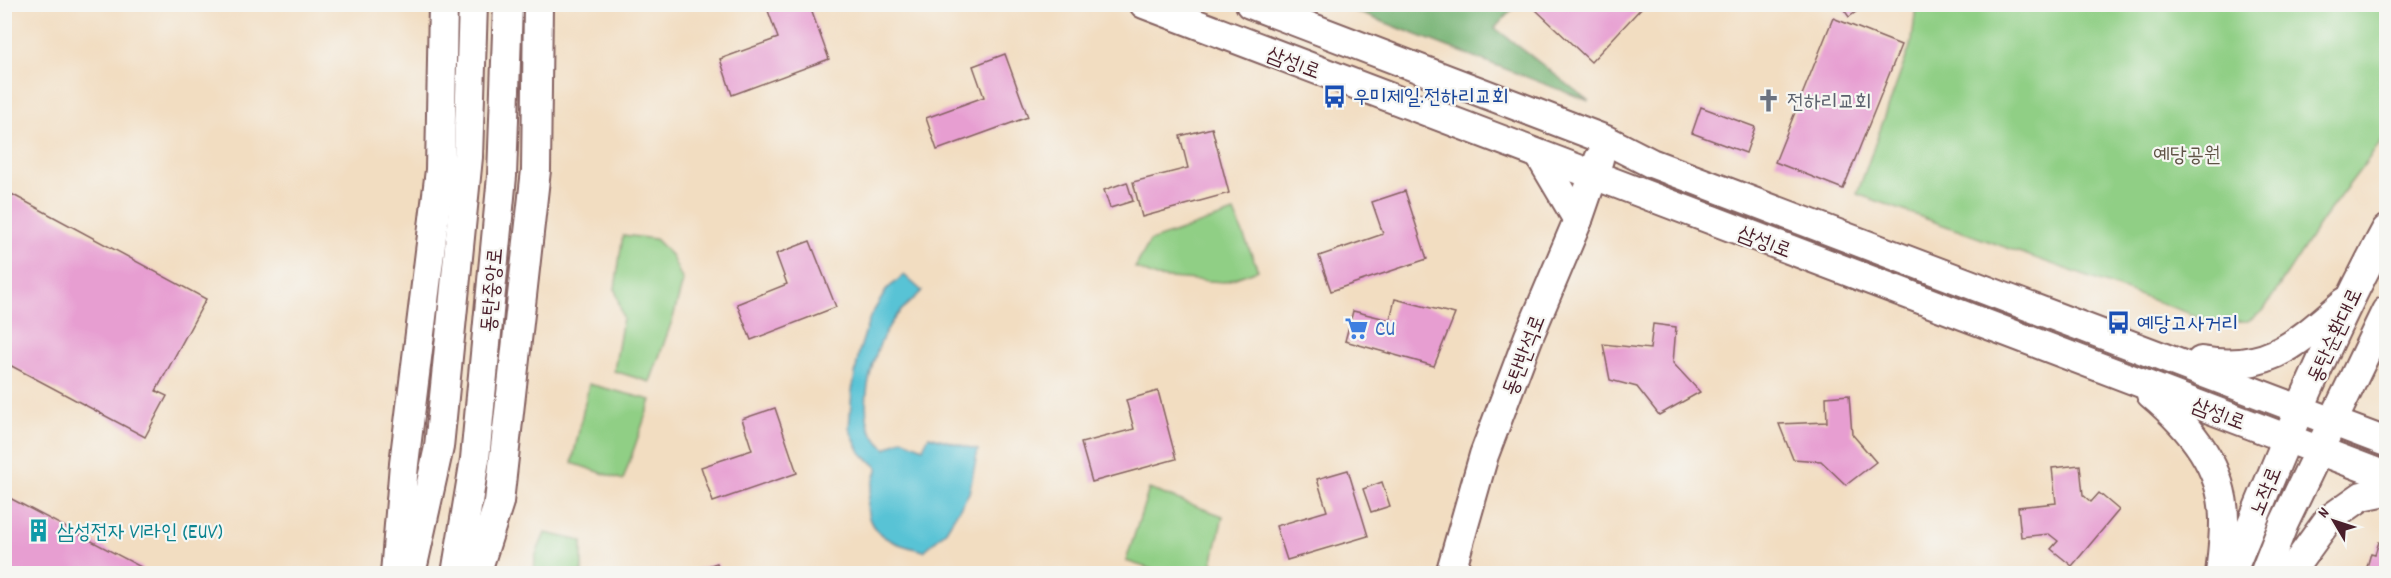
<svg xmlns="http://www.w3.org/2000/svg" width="2391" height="578" viewBox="0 0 2391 578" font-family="Dekko,'Poor Story',sans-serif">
<rect width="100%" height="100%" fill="#f6f6f2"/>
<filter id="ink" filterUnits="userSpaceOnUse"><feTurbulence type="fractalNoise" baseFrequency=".0167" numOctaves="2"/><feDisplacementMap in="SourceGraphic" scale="12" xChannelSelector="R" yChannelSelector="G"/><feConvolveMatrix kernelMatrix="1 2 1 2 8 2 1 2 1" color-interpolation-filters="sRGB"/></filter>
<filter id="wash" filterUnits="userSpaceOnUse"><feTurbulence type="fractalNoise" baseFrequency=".008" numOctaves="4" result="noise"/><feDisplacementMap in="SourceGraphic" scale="24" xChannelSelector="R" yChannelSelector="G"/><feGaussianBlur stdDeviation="1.35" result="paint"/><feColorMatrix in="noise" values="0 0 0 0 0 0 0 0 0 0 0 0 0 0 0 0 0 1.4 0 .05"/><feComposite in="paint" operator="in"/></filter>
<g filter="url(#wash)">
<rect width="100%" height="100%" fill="#f2ddc1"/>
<g fill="#90cf85" stroke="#6d7758" stroke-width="1.5">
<polygon points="1916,5 2386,5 2386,136 2322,220 2263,311 2248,321 2213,322 1857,194 1912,41"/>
<polygon points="1234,212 1258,270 1224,282 1156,277 1135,268 1150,241"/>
<polygon points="623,235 655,239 671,255 683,281 673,318 650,382 614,371 623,318 615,289"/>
<polygon points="589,384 651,400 623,480 572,463"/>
<polygon points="1149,489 1223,516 1210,573 1163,573 1126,561"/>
<polygon points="545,533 582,541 582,573 534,573 535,557"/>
</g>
<polygon fill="#74b272" stroke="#5f684e" stroke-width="1.5" points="1339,5 1516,5 1495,28 1589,101"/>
<path fill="#59c3d5" stroke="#527180" stroke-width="1.5" d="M904 275 922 291C914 299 905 306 898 314 877 338 861 391 868 423 870 434 878 441 886 449L902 439 923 448 929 436 978 450 969 493 945 532 924 551C902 546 873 539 868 514 865 501 874 480 878 468L860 452 849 428 852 391 859 352 870 317 887 289Z"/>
<g id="blocks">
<g fill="#e79ed1">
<polygon points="776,4 809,4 829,59 732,95 720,59 778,38 767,8"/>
<polygon points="1541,4 1645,4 1591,62 1536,10"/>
<polygon points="1840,4 1867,4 1849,17"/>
<polygon points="1833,18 1901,45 1843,189 1775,162"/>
<polygon points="1005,54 1028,117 937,150 926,118 984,97 973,66"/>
<polygon points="1701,107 1755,127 1746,153 1692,133"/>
<polygon points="1212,128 1229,193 1142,217 1133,182 1188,168 1180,136"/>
<polygon points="1127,182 1133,201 1110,208 1104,190"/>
<polygon points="4,190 206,299 156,391 167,396 145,437 4,362"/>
<polygon points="1405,191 1427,259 1331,291 1319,256 1383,234 1372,202"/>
<polygon points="810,241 836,307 751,340 737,304 787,284 776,254"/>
<polygon points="1395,299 1455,314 1434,366 1345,341 1353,311 1390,320"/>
<polygon points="1653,324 1676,327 1673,363 1700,392 1659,415 1637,387 1610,380 1603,344 1650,349"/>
<polygon points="1158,391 1176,459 1092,482 1081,443 1134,429 1126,400"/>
<polygon points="1849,395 1852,434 1876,462 1846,485 1821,461 1793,459 1779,424 1827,422 1826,397"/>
<polygon points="775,408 797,473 713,502 701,467 752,450 742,419"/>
<polygon points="2080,465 2083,495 2091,502 2099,493 2119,510 2072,566 2051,549 2058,541 2049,534 2021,537 2018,507 2056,503 2052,468"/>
<polygon points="1348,470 1368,536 1287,560 1276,526 1327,511 1317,479"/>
<polygon points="1382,482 1390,506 1371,512 1363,489"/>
<polygon points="4,495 143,568 141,574 4,574"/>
<polygon points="2379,542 2386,544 2386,574 2365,574 2371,553 2375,554"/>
<polygon points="717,563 721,574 686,574 686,573"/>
</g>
</g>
</g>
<g filter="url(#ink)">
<use href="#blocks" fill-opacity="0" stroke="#856260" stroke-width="1.5"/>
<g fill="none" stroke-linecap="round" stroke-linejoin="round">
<defs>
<g id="minor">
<polyline points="1144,4 2386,476"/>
<polyline points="1250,4 1606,140 1651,163 2386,442"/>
<polyline points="1540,156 1578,220"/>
<path d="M2201 361C2268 373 2297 343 2345 302"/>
<path d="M2151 394C2190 427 2225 468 2224 522 2224 539 2222 557 2220 574"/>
<polyline points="395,574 404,464 440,170 443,4"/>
<polyline points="411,574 439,447 468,157 473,4"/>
<polyline points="456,574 475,459 502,176 508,4"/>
<polyline points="476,574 499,502 536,170 538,4"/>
<polyline points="1450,574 1484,455 1529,336 1578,220 1599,159"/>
<path d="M2231 574C2279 457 2326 340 2386 230"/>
<polyline points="2264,574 2284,523 2386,311"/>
<polyline points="2289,574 2328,520 2362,496 2386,491"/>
</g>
</defs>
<use href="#minor" stroke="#856260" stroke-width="32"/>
<use href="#minor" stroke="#fff" stroke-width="28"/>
</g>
</g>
<defs>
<symbol id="bus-bare" viewBox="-9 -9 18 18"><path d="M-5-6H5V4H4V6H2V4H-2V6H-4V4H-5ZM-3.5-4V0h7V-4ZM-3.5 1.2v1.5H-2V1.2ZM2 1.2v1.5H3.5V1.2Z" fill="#1a4fb4" stroke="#f6f6f2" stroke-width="2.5" paint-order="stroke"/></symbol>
<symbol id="church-bare" viewBox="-9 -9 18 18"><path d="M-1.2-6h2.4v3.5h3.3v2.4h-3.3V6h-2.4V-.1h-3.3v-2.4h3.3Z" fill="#6b7280" stroke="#f6f6f2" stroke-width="2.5" paint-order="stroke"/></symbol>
<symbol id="supermarket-bare" viewBox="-9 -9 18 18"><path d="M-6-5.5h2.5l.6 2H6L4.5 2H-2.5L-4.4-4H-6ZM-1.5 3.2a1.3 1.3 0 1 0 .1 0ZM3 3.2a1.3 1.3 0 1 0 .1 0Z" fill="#3f7fe0" stroke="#f6f6f2" stroke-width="2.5" paint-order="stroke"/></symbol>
<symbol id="building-bare" viewBox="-9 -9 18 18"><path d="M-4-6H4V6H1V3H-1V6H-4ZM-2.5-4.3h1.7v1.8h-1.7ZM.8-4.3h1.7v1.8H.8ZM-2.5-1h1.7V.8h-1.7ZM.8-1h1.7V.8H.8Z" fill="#0f9aa8" stroke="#f6f6f2" stroke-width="2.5" paint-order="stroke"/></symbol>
</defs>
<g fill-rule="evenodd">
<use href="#bus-bare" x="1318" y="80" width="33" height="33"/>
<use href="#church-bare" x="1752" y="84" width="33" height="33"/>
<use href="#bus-bare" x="2102" y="306" width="33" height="33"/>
<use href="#supermarket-bare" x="1340" y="312" width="33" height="33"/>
<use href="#building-bare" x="22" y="514" width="33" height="33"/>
</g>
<g text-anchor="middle" stroke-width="4.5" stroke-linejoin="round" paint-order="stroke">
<g font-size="21" fill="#4a1f2b" stroke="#f6f6f2">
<text transform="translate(1294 62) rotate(21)" y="7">삼성1로</text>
<text transform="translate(1765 241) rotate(21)" y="7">삼성1로</text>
<text transform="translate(491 290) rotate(-85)" y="7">동탄중앙로</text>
<text transform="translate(2334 335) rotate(-65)" y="7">동탄순환대로</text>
<text transform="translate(1523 355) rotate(-69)" y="7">동탄반석로</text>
<text transform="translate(2219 413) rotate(21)" y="7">삼성1로</text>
<text transform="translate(2265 491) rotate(-68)" y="7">노작로</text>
</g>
<g font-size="21" fill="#164399" stroke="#f6f6f2" text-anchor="start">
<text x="1353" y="103">우미제일.전하리교회</text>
<text x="2137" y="330">예당고사거리</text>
</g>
<g font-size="21" fill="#5b616d" stroke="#f6f6f2" text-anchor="start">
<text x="1787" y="108">전하리교회</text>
</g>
<g font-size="21" fill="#5f5446" stroke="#f6f6f2">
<text x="2187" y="161">예당공원</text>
</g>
<g font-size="21" fill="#366cbe" stroke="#f6f6f2" text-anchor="start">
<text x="1375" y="335">CU</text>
</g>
<g font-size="21" fill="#0d838f" stroke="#f6f6f2" text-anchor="start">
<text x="57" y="538">삼성전자 V1라인 (EUV)</text>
</g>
</g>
<rect width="2391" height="578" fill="none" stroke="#f6f6f2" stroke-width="24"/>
<g transform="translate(2334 521) rotate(309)" stroke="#f6f6f2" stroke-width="4.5" paint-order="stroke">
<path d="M0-4.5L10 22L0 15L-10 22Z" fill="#4a1f2b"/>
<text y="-9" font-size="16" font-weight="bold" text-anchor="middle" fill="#4a1f2b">N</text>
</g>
</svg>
